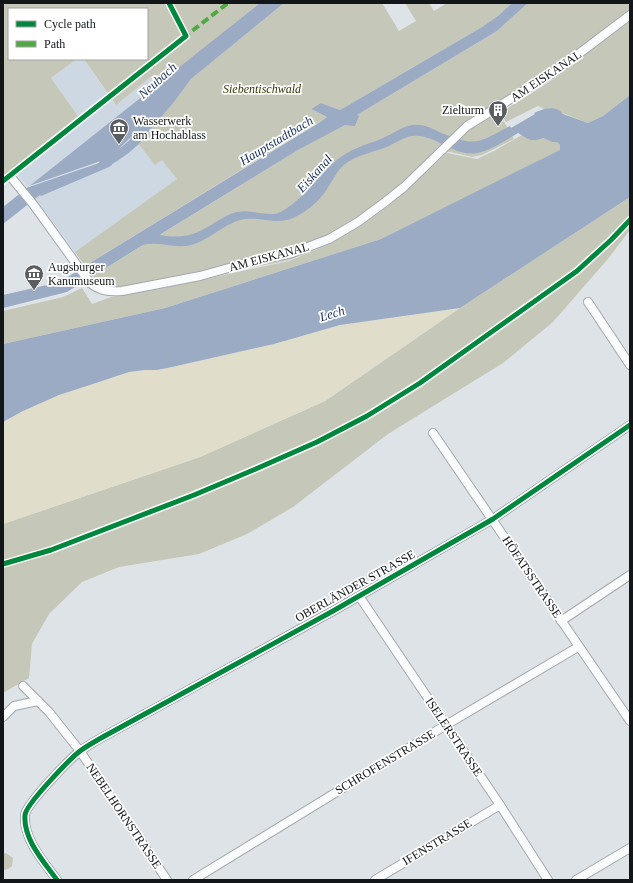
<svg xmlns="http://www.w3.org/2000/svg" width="633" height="883" viewBox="0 0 633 883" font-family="'Times New Roman',serif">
<rect width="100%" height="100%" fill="#dee3e8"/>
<polygon fill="#ced8e2" points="77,59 84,59 115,105 153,75 160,84 233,138 141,206 75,252 14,169 78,116 51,78"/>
<g fill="#c5c8b8">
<polygon points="3,3 260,3 160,84 153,75 116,105 84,59 147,59 147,9 9,9 9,59 77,59 51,78 78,116 3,177"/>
<polygon points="284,3 382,3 399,31 416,21 405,3 429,3 434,11 447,3 512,3 499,15 482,27 340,110 321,103 311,109 327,117 85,266 75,252 177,179 162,160 155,165 138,143 174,102 191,79"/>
<polygon points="528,3 630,3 630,13 552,73 496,108 514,139 482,155 472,157 446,151 360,225 329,244 289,260 132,292 104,295 95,284 93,276 298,150 345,124 357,115 497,31"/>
<polygon points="630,18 630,95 603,116 588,123 550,108 544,109 538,106 506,122 500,113 560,75 585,53"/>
<polygon points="522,135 543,138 552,142 557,142 560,145 561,150 381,239 165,308 3,344 3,311 63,297 82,288 92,304 111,297 159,289 289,261 327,245 360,226 387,207 447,153 477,159 494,151"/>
<polygon points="630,197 630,230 607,260 553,322 503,363 388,434 293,507 247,534 199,554 119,567 82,582 49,614 32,644 29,678 3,693 3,524 200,457 325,401 460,308"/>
<polygon points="6,853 13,858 12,866 8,869 3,870 3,854"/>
</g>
<polygon fill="#e0decb" points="460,308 325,401 200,457 3,524 3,422 23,411 59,395 99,382 129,372 145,370 157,370 172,367 274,344 340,325"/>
<g fill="#9cabc4">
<polygon points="260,3 284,3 191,79 174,102 136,146 130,138 111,156 114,160 111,162 112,165 109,167 41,196 40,195 3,224 3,207"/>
<path d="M512 3H528L497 31 357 115 359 116 355 126 345 125 298 150 161 234 160 235C176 238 190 237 204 229 215 223 225 215 237 212 252 208 270 220 284 210 312 193 326 160 357 148 366 144 374 142 383 138 393 134 402 126 413 125 423 124 431 128 439 132 476 147 476 144 510 126L511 128 535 114 534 113C543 108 556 105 563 114L588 123 603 116 630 95V197L460 308 340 325 274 344 172 367 157 370H145L129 372 99 382 59 395 23 411 3 422V344L165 308 381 239 560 150V145L557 142H552L543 138C531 143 528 139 518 133 506 140 491 151 477 153 453 158 432 130 408 137 401 139 395 143 389 146 373 153 352 155 340 169 336 173 334 179 330 184 322 199 309 211 293 218 277 225 262 217 245 219 225 222 211 240 191 245 175 249 158 241 143 245L67 292 3 308V295L60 282 85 266 317 124 327 117 311 109 321 103 340 110 482 27 499 15Z"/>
</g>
<polygon fill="#dee3e8" points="111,156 112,157 99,163 26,188 29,186 98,162"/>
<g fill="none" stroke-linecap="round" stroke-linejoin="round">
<path stroke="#9cabc4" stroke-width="9" d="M103 164C118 156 131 147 142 134"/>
<defs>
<g id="minor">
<path d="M10 176 33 204 90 283C100 291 109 292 122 291L200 276 250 262 292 253 329 239 358 222 385 202 404 187 467 126 556 71 630 15"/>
<polyline points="588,302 630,365"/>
<polyline points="433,433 630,721"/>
<polyline points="359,596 500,805 548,880"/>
<polyline points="561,621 630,575"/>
<polyline points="23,686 49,712 80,751 167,880"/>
<polyline points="3,717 14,706 38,701"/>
<path d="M57 880C44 862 23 839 25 815 26 804 70 759 80 751 87 746 94 742 101 738L333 611 493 519 630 425"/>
<polyline points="193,880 446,725 578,647"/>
<polyline points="375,880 500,805"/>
<polyline points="576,880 630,848"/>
</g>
</defs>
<use href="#minor" stroke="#a4a8ac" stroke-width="10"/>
<use href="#minor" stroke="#fafbfc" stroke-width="8"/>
<polyline stroke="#51a942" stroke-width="4" stroke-dasharray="8 4" stroke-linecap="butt" points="183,38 228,3"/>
<defs>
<g id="cycleway">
<polyline points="3,181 186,36 169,3"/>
<polyline points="3,564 51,550 194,495 258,468 317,442 367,416 420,383 577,271 611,240 630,220"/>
<path d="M57 880C44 862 23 839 25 815 26 804 70 759 80 751 87 746 94 742 101 738L333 611 493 519 630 425"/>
</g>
</defs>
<use href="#cycleway" stroke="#fff" stroke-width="8"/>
<use href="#cycleway" stroke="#00873e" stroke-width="5"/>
</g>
<defs>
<symbol id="building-pin" viewBox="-11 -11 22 30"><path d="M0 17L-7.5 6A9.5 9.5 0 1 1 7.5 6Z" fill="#5a5e61" stroke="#fff"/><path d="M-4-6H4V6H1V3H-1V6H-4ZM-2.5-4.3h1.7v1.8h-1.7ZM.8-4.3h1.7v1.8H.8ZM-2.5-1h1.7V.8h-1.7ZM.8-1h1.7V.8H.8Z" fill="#fff"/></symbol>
<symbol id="museum-pin" viewBox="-11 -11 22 30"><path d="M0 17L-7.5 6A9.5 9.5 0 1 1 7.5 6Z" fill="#5a5e61" stroke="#fff"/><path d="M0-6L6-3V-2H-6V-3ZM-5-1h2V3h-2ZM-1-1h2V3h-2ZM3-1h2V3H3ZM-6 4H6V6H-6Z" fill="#fff"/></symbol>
</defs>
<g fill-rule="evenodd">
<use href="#building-pin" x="487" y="99" width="22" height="30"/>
<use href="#museum-pin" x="108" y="117" width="22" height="30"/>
<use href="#museum-pin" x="23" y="263" width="22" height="30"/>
</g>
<g text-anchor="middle" stroke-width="3.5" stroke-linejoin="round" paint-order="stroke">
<g font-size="12" fill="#131618" stroke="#fff">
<text transform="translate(546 76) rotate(-34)" y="4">AM EISKANAL</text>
<text transform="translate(269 257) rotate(-15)" y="4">AM EISKANAL</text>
<text transform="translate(532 577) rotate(56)" y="4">HÖFATSSTRASSE</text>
<text transform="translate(355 586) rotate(-29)" y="4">OBERLÄNDER STRASSE</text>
<text transform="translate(454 737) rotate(56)" y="4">ISELERSTRASSE</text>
<text transform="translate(385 762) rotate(-31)" y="4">SCHROFENSTRASSE</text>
<text transform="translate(124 816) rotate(56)" y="4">NEBELHORNSTRASSE</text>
<text transform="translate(437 842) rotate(-31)" y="4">IFENSTRASSE</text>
</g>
<g font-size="12" font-style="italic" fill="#363603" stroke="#fff">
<text x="262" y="93">Siebentischwald</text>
</g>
<g font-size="12" fill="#131618" stroke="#fff" text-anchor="start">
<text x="484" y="114" text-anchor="end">Zielturm</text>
<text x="133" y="125">Wasserwerk<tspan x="133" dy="14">am Hochablass</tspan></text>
<text x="48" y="271">Augsburger<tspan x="48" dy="14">Kanumuseum</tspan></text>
</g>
<g font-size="13" font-style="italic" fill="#1a315e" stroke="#fff">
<text transform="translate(157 80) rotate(-42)" y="5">Neubach</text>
<text transform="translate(276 140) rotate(-31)" y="5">Hauptstadtbach</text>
<text transform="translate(314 173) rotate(-48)" y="5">Eiskanal</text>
<text transform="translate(332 313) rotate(-17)" y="5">Lech</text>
</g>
</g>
<rect width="633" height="883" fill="none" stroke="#131618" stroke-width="8"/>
<rect x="8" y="8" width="140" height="52" fill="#ffffff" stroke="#a1a2a3"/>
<rect x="16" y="21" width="20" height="6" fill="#00873e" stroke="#a1a2a3"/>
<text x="44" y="28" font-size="12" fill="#131618">Cycle path</text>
<rect x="16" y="41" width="20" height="6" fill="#51a942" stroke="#a1a2a3"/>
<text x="44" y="48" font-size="12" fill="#131618">Path</text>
</svg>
